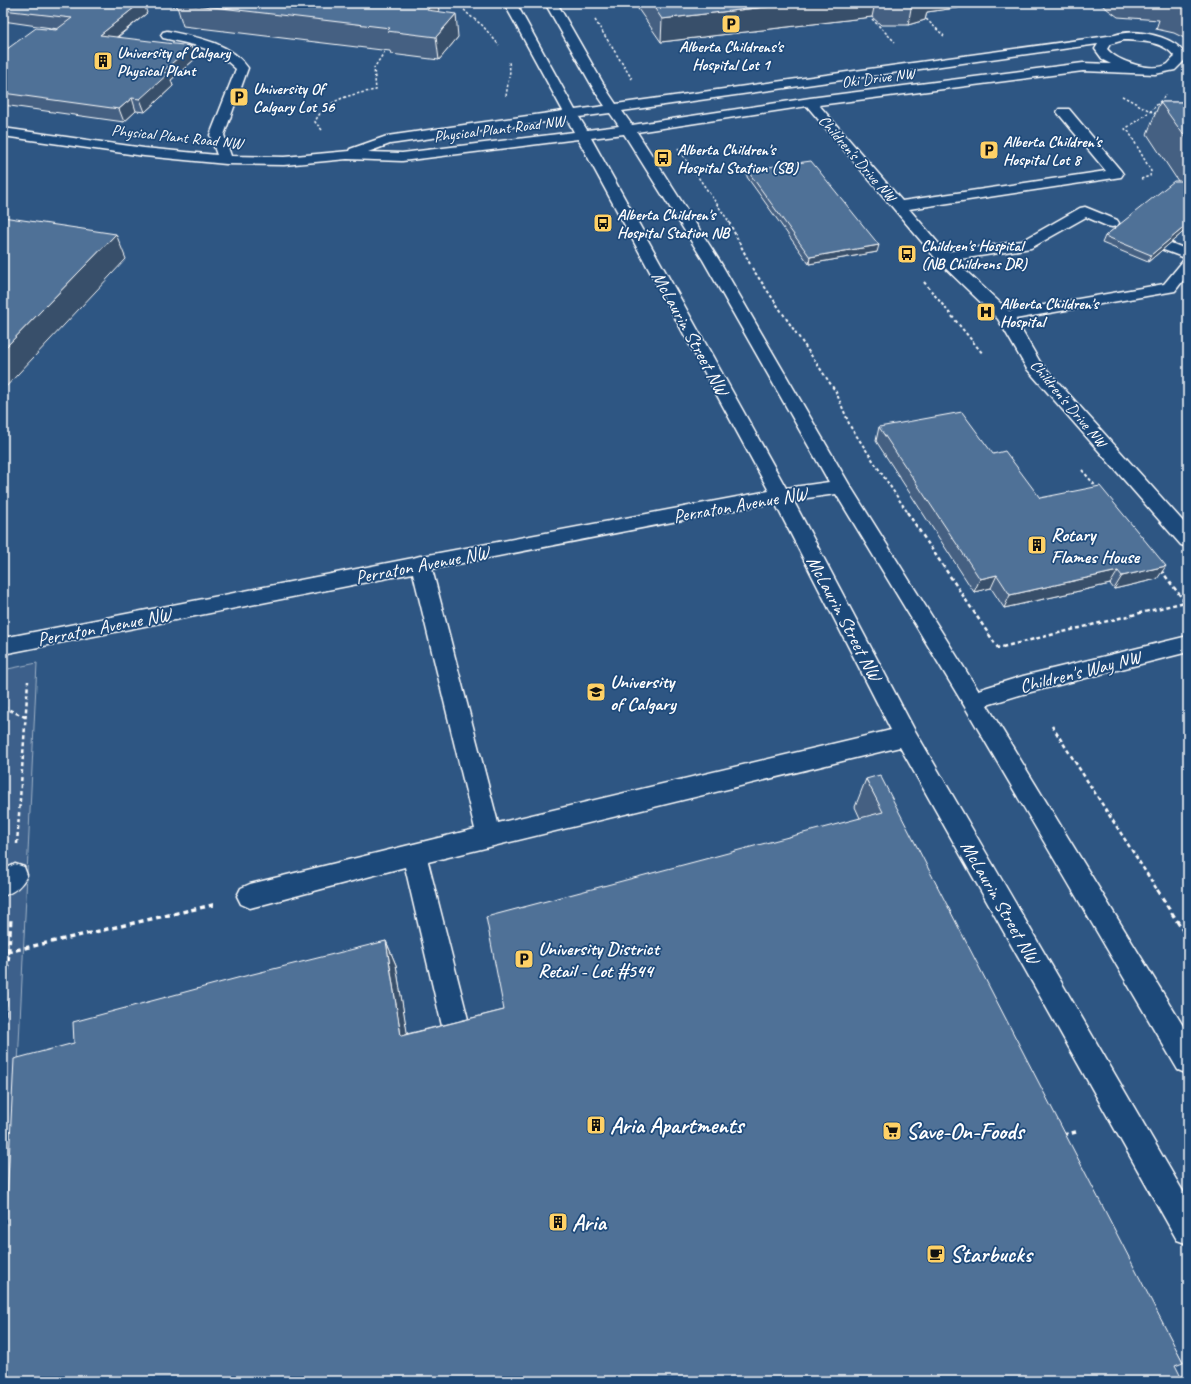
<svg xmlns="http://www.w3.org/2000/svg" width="1191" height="1384" viewBox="0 0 1191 1384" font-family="Caveat,sans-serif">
<rect width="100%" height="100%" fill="#1f4a7a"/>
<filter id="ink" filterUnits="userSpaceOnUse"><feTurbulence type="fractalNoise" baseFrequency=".025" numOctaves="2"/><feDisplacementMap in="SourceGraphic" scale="8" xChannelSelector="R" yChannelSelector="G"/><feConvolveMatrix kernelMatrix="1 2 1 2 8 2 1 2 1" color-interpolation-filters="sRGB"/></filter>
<g filter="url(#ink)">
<rect fill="#2e5683" x="3" y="3" width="1185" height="1378"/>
<polygon fill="#3c618b" stroke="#9eb0c5" points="37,663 3,1381 3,670"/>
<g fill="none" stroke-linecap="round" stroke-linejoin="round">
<defs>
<g id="minor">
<path d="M504 3H516L575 110 605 106 596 93 545 3H557L608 92 616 104 1115 35C1132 29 1160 34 1175 44 1180 47 1184 53 1187 58L1175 70 1155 74 1083 71 819 105 902 201 1106 171 1057 112 1059 109H1069L1121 171 1123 174 1121 177 909 209 946 252 1022 241 1080 208 1085 207 1117 220 1119 223 1117 226 1112 227 1107 226 1086 217 1031 248 954 260 1009 311 1164 284 1183 261 1188 259 1161 249 1158 246 1161 243 1166 241 1188 250V274L1175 291 1015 319 1040 362 1188 527V547L1181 545 1027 369 998 319 937 260 807 106 637 132 719 260 849 484 978 690 1023 676 1188 636V652L1023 694 987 705 1188 1034V1074L1178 1070 965 707 836 494 793 500 914 729 1188 1200V1244L1177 1240 900 747 428 862 474 1043 470 1053 460 1057 450 1053 446 1043 405 867 250 908 241 904 237 896 241 888 250 884 475 829 413 573 3 654V638L413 558 420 556H423L769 491 578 139 402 161 347 159 284 165 226 164 144 156 3 136V128L144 148 217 155 210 135 236 69C212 46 193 45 163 38L161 35 163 32 167 31C196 37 230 42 248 68L224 135 231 156 284 157 349 151 350 149 387 136 563 111ZM1124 40C1142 41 1164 41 1175 57 1172 59 1170 62 1168 64 1153 73 1117 62 1107 49L1110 44ZM1098 44 1095 49 1103 60 1111 64 1083 63 810 98 632 125 622 111ZM610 113 619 126 587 130 579 117ZM567 119 574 132 402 153 368 152 390 144ZM624 134 703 260 829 482 786 488 591 138ZM775 503 891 730 498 823 432 569 749 507Z"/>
<path d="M15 864 24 867 27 875C22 886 14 892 3 896V870Z"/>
</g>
</defs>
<use href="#minor" stroke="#fff" stroke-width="3"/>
<g stroke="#fff" stroke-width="1.5" stroke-dasharray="2.5 2" stroke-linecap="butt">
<polyline points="154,3 179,7"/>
<polyline points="458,3 469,15 482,25 499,45"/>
<polyline points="923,16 944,36"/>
<polyline points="872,19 895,42"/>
<polyline points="595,20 632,79"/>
<polyline points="506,96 510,71 509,61"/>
<polyline points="1122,96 1156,114"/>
<path d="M322 130 315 122C325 99 353 94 376 90L374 68 385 51"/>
<polyline points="678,148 730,223"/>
<polyline points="1141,179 1150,176 1151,171 1129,132 1125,129 1151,111 1166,95"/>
</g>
<g stroke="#fff" stroke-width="2" stroke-dasharray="3 2.5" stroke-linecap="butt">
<polyline points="729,222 750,264"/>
<polyline points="752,268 836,392 850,426 908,513"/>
<polyline points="924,282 983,354"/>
<polyline points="1082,470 1098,489"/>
</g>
<g stroke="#fff" stroke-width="2.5" stroke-dasharray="4 3" stroke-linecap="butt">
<polyline points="907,512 998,648 1185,602 1160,569"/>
<polyline points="3,707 25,717"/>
<polyline points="1052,726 1158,891"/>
<polyline points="17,844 28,681"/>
</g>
<g stroke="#fff" stroke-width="3.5" stroke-dasharray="5 4" stroke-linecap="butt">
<polyline points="1157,890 1188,938"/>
<polyline points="7,952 217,904"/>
<polyline points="3,1042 11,917"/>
<polyline points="1063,1135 1076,1132"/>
</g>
<use href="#minor" fill="#1f4a7a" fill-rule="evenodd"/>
</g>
<g fill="#456182" stroke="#fff">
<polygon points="3,3 147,13 118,37 195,59 171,80 173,86 145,112 136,111 124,122 3,105 3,52 56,30 58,29 3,21"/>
<polygon points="176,3 438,3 439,12 458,37 439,60 391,54 390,51 183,26"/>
<polygon points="634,3 992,3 927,12 925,20 908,25 881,25 872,17 661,42"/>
<polygon points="1099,3 1188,3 1188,40 1174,33 1156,29 1159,20 1118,17"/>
<polygon points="1160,102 1188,102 1188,228 1148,262 1102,243 1105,236 1178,181 1147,134"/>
<polygon points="747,170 877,252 809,264 747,177"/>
<polygon points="879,427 1040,498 1157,579 1114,589 1110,584 1004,608 991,588 974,592 876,441"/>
<polygon points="866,779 1183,1362 74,1043 386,941 396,965 407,1034 504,1010 860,818 855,807"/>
</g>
<g fill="#384f6a" stroke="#fff">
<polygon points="140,3 144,3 147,13 104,47 100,35"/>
<polygon points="433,3 438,3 440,21 427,10"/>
<polygon points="799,3 875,3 872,17 661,42 662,19"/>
<polygon points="912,3 992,3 927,12 925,20 908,25"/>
<polygon points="456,14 458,37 439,60 436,37"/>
<polygon points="191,46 195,59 171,80 173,86 145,112 140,99 162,72"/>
<polygon points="132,98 136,111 124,122 119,109"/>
<polygon points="1188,224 1188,228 1148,262 1151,255"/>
<polygon points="116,234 126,259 3,390 3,350"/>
<polygon points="879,245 877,252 809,264 810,257"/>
<polygon points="1166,566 1157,579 1114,589 1122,576"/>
<polygon points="1118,571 1110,584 1004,608 1010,595"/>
<polygon points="997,575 991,588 974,592 980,579"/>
<polygon points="386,941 396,965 411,1056 401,1036"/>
</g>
<g fill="#507197" stroke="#fff">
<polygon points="3,3 140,3 100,35 191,46 162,72 169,73 140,99 132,98 119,109 3,93 3,52 36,28 56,30 72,18 3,10"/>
<polygon points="179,3 433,3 427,10 456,14 436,37 387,31 390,28"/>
<polygon points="651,3 799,3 662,19"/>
<polygon points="1160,102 1188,102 1188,141"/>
<polygon points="811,161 879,245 810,257 747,170"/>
<polygon points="1174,181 1185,181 1188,185 1188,224 1151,255 1105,236"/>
<polygon points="3,217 116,234 3,350"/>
<polygon points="962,412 993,454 1005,451 1040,498 1100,486 1166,566 1122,576 1118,571 1010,595 997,575 980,579 879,427"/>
<polygon points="880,775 1183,1362 1175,1365 1183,1381 3,1381 3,1284 14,1059 74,1043 73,1022 241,977 386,941 401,1036 504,1010 486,917 883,812 866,779"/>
</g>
</g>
<defs>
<symbol id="parking-square" viewBox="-11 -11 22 22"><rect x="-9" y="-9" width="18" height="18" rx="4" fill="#ffd166" stroke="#1f4a7a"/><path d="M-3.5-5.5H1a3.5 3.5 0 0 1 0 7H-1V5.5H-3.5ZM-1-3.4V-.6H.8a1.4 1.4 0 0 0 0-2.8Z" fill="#111"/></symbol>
<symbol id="building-square" viewBox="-11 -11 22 22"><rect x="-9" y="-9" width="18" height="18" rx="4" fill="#ffd166" stroke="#1f4a7a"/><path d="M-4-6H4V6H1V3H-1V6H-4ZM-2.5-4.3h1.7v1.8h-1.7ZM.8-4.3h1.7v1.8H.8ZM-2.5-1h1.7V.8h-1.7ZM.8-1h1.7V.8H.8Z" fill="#111"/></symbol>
<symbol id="bus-square" viewBox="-11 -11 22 22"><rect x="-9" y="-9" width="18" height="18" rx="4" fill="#ffd166" stroke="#1f4a7a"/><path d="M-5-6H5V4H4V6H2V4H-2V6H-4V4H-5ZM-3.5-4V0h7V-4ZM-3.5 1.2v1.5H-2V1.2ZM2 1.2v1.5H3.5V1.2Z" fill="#111"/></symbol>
<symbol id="hospital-square" viewBox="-11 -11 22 22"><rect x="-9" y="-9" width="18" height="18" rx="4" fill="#ffd166" stroke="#1f4a7a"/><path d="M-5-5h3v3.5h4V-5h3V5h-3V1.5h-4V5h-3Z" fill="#111"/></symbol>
<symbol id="university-square" viewBox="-11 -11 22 22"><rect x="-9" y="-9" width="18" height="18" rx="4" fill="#ffd166" stroke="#1f4a7a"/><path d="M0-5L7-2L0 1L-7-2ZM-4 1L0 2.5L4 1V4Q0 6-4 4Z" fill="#111"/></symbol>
<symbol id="supermarket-square" viewBox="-11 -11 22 22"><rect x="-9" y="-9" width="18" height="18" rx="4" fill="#ffd166" stroke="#1f4a7a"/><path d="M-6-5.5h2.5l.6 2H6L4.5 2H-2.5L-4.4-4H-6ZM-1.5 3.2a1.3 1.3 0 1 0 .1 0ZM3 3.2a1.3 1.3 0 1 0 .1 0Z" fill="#111"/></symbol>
<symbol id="cafe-square" viewBox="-11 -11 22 22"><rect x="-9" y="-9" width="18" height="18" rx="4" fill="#ffd166" stroke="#1f4a7a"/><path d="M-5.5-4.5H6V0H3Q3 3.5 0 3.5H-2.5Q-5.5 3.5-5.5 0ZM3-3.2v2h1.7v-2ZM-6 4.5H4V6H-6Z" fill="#111"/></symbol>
</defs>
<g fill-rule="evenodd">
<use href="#parking-square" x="720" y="13" width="22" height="22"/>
<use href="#building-square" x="92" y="50" width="22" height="22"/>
<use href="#parking-square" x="228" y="86" width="22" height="22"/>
<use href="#parking-square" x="978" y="139" width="22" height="22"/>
<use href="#bus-square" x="652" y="147" width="22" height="22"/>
<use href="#bus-square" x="592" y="212" width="22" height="22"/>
<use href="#bus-square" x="896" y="243" width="22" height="22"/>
<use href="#hospital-square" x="975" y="301" width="22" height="22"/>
<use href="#building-square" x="1026" y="534" width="22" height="22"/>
<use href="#university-square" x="585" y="681" width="22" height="22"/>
<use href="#parking-square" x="513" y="948" width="22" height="22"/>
<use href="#building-square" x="585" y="1114" width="22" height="22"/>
<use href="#supermarket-square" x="881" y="1120" width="22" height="22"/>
<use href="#building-square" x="547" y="1211" width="22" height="22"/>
<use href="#cafe-square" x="925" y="1243" width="22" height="22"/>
</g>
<g text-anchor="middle" stroke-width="3.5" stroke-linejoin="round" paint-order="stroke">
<g font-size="16" font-weight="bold" fill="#fff" stroke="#1f4a7a" text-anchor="start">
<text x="731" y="52" text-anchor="middle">Alberta Childrens's<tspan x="731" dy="18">Hospital Lot 1</tspan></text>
<text x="117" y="58">University of Calgary<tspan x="117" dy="18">Physical Plant</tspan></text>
<text x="253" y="94">University Of<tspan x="253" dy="18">Calgary Lot 56</tspan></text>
<text x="1003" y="147">Alberta Children's<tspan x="1003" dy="18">Hospital Lot 8</tspan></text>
<text x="677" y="155">Alberta Children's<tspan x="677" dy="18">Hospital Station (SB)</tspan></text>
<text x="617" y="220">Alberta Children's<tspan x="617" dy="18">Hospital Station NB</tspan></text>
<text x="921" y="251">Children's Hospital<tspan x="921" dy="18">(NB Childrens DR)</tspan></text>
<text x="1000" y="309">Alberta Children's<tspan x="1000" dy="18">Hospital</tspan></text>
</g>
<g font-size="16" fill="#fff" stroke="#1f4a7a">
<text transform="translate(878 77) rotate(-7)" y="6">Oki Drive NW</text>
<text transform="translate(499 128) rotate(-7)" y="6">Physical Plant Road NW</text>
<text transform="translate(177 136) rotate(6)" y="6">Physical Plant Road NW</text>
<text transform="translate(858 158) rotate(49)" y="6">Children's Drive NW</text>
<text transform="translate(1069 403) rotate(50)" y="6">Children's Drive NW</text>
</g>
<g font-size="19" fill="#fff" stroke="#1f4a7a">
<text transform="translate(691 333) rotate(61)" y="7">McLaurin Street NW</text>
<text transform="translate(740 504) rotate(-10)" y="7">Perraton Avenue NW</text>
<text transform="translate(422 564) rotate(-11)" y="7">Perraton Avenue NW</text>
<text transform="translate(845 618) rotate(62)" y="7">McLaurin Street NW</text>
<text transform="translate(104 626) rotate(-11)" y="7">Perraton Avenue NW</text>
<text transform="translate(1080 671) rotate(-14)" y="7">Children's Way NW</text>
<text transform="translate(1001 902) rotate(60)" y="7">McLaurin Street NW</text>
</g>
<g font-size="19" font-weight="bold" fill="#fff" stroke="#1f4a7a" text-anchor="start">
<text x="1051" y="541">Rotary<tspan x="1051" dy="22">Flames House</tspan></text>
<text x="610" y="688">University<tspan x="610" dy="22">of Calgary</tspan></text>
<text x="538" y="955">University District<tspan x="538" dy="22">Retail - Lot #544</tspan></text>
</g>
<g font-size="23" font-weight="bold" fill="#fff" stroke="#1f4a7a" text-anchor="start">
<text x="610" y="1133">Aria Apartments</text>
<text x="906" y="1139">Save-On-Foods</text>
<text x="572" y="1230">Aria</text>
<text x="950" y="1262">Starbucks</text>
</g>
</g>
<rect width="1191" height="1384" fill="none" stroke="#1f4a7a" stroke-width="16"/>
<rect x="8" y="8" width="1175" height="1368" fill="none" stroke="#fff" stroke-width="1.5" filter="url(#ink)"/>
</svg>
